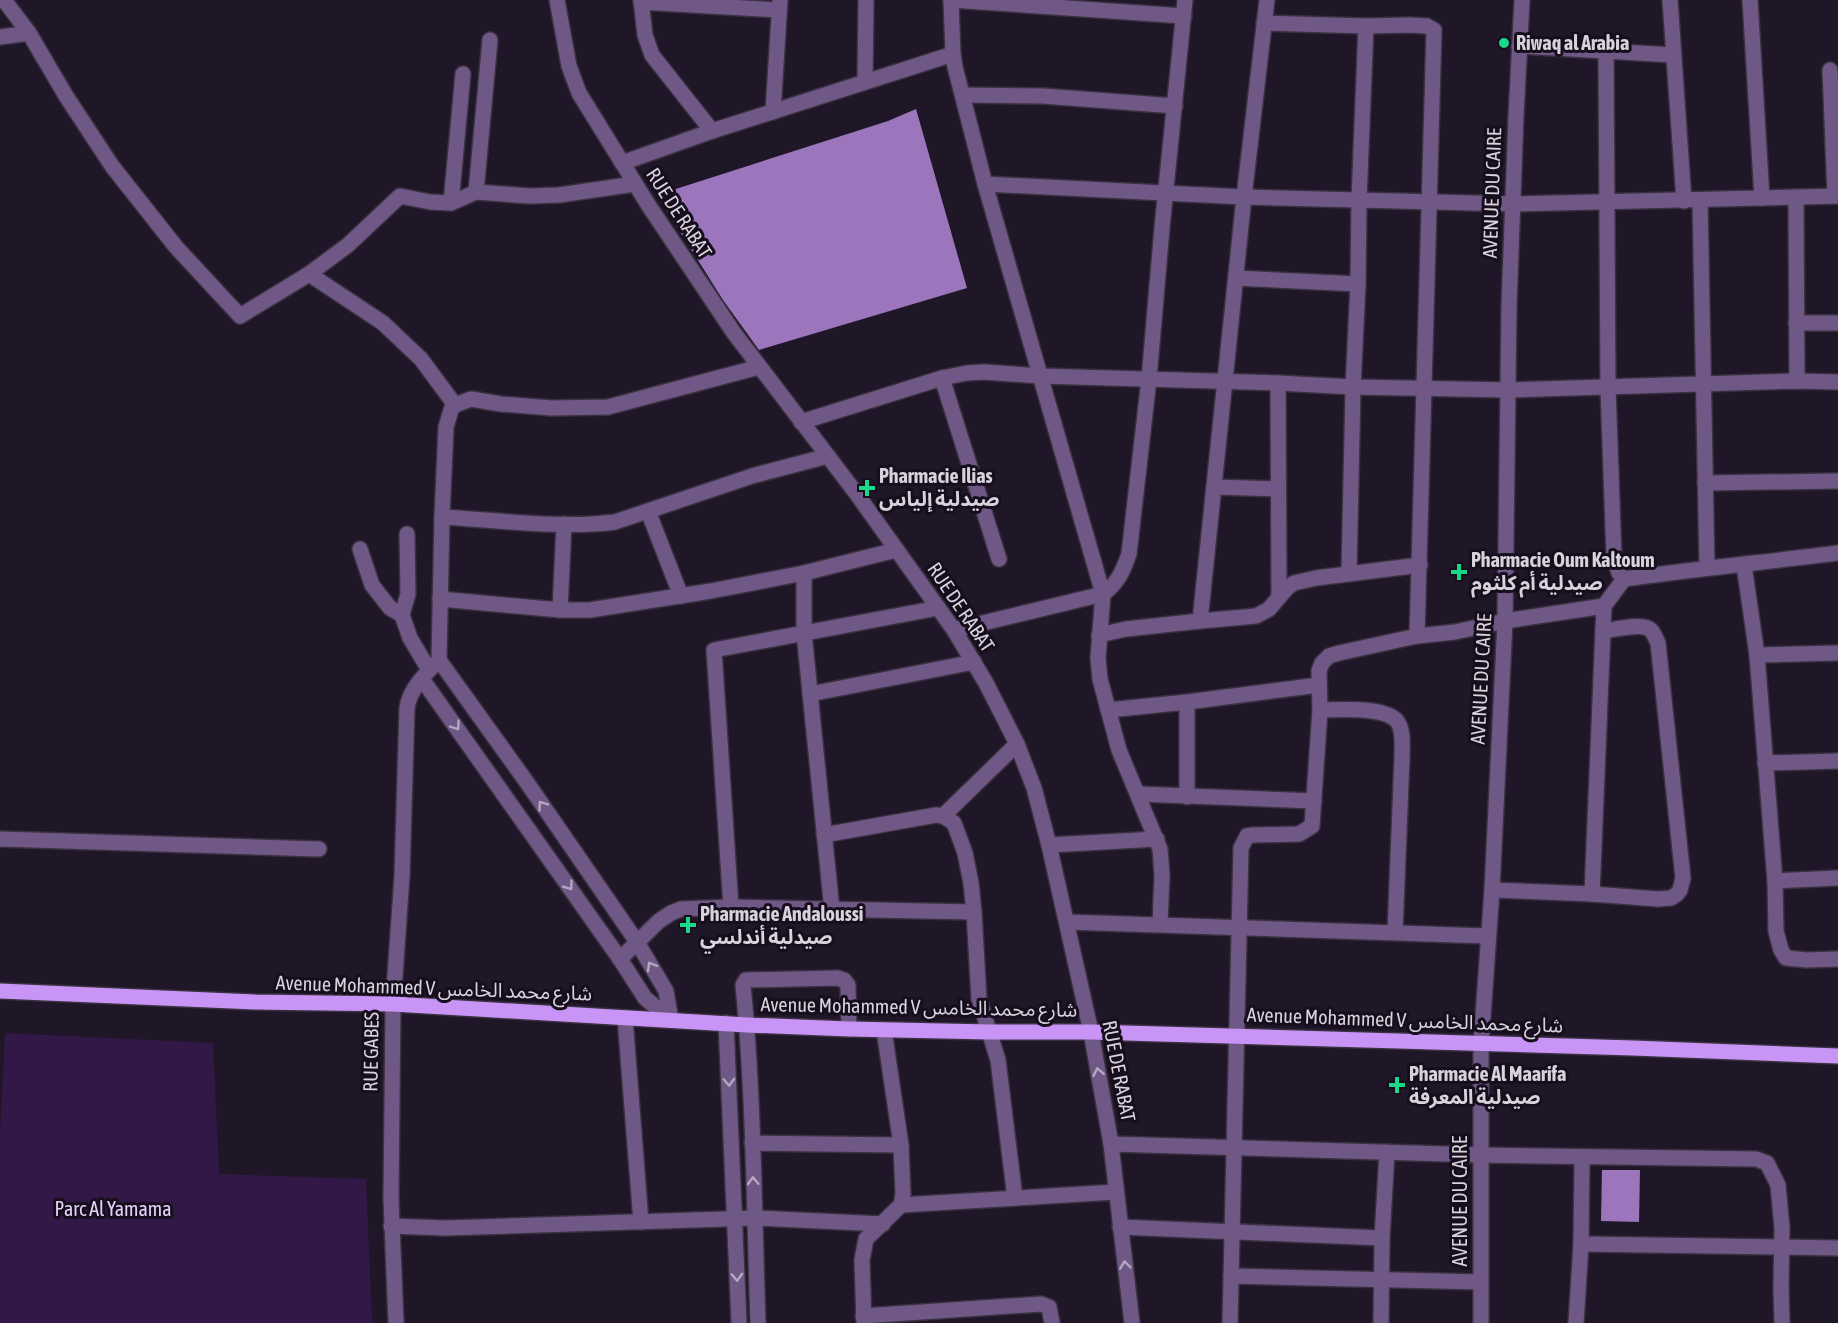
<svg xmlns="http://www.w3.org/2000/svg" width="1838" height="1323" viewBox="0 0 1838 1323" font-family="'Asap Condensed','Noto Sans Arabic',sans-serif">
<rect width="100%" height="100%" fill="#1f1727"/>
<polygon fill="#321846" points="5,1033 213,1043 219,1174 366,1179 372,1323 0,1323 0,1132"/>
<g fill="#9b76bc">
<polygon points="916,109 967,288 759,350 723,300 657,195 888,121"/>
<polygon points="1602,1170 1640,1170 1639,1222 1601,1221"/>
</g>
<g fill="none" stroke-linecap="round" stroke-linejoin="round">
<defs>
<g id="minor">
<polyline points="4,0 29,33 66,96 112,166 176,247 240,316 309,274 348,245 400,196 430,202 451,203 476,192 530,196 559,195 635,184"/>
<polyline points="557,0 569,66 579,93 649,206 734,333 856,493 954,630 986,683 1017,744 1034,788 1049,845 1091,1032 1111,1144 1132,1323"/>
<polyline points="641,0 645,35 652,55 712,131"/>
<polyline points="951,0 953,54 955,67 985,184 1103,594 954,630"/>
<polyline points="951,0 1184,16"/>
<polyline points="1670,0 1684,201"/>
<polyline points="1750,0 1762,198"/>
<polyline points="641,2 779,10"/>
<polyline points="1264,23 1366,26 1409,25 1427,26 1434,30 1417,636"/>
<polyline points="0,37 29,33"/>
<polyline points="1519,46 1673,55"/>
<polyline points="1830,70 1835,196"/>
<polyline points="865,82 866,0"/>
<polyline points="963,95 1043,96 1175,106"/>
<polyline points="773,112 780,0"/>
<polyline points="622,163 712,131 953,54"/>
<polyline points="985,184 1244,197 1513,204 1838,196"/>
<polyline points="476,192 490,40"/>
<polyline points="1796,197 1797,381"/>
<polyline points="1700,200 1707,568"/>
<polyline points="451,203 463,74"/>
<polyline points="309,274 383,323 421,359 455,405"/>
<polyline points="1236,278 1358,284"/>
<polyline points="1796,323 1838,323"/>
<polyline points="942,378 999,559"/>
<polyline points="1278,383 1279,597"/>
<polyline points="801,422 942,378 967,373 984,372 1041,376 1278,383 1353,387 1509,390 1797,381 1838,382"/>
<polyline points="1705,483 1838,481"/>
<polyline points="1214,487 1278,489"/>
<polyline points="648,511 681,596"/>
<path d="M442 517C499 520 558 529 615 522L752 476 828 456"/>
<polyline points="407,534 408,594 402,615 410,638 429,670"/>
<polyline points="360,549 372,585 390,608 402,615"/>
<polyline points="1744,565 1757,655 1775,881 1776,931 1781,950 1786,958 1807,960 1838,959"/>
<polyline points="804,573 804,633 832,910"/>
<polyline points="1349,574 1353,387 1358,284 1359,200 1366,26"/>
<path d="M1624 579C1695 569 1767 562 1838 553"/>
<polyline points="440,599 560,610 590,610 711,591 804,573 896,550"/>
<polyline points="560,610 564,524"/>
<polyline points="1200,621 1244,197 1267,0"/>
<polyline points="1099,635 1126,629 1200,621 1256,616 1269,609 1287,588 1294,583 1316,578 1420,565"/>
<polyline points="1757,655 1838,653"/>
<polyline points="439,660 528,784 637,942 666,991 671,1020"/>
<polyline points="422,679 620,959 645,998 671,1020"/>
<polyline points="810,694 974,662"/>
<polyline points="1187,702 1187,797"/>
<polyline points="1108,710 1187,702 1319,685"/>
<path d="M1320 710C1339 710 1384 706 1397 721 1404 730 1402 747 1402 758L1395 932"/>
<polyline points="1765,763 1838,761"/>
<polyline points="1138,794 1314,801"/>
<polyline points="943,816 1017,744"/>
<polyline points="824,835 936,815 943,816 954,823 965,853 971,883 974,912 979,999 998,1060 1015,1198"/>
<polyline points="0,839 319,849"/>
<polyline points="1049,845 1157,839"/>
<polyline points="1775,881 1838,878"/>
<path d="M1492 890 1592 894 1658 899 1671 898 1677 894 1680 890 1683 878 1658 643C1656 639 1654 634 1651 630 1642 622 1614 630 1603 631"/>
<polyline points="1592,894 1604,606 1624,579 1619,573 1614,557 1608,388 1606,51"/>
<polyline points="731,907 714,650 938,608"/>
<polyline points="1067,922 1487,936"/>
<path d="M1160 924 1162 875 1160 849 1119 750 1100 679 1098 658 1103 594C1118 583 1123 571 1129 554L1149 379 1162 228 1185 0"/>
<polyline points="620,959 659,921 671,913 681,909 731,907 974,912"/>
<polyline points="625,1018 641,1222"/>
<polyline points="726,1023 739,1323"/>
<polyline points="752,1143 901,1145"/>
<polyline points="1111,1144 1480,1155 1756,1159 1767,1163 1778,1185 1782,1228 1781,1287 1782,1323"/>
<polyline points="901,1205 1116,1192"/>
<polyline points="391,1226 445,1228 755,1218 883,1224"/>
<polyline points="1120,1227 1382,1238"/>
<polyline points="1581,1244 1838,1248"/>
<polyline points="1231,1276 1481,1282"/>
<polyline points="863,1316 1041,1304 1049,1307 1052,1323"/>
<path d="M396 1323 391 1199 393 1004 402 876 407 708C409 690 426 673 439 660L442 517 446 427 451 410 455 405 471 399 501 404 552 408 608 407 759 367"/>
<path d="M758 1323C754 1210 754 1097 743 985L746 980 837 978 844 980 848 985 849 1029"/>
<polyline points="864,1323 862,1260 866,1239 901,1205 903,1194 901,1145 884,1030"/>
<polyline points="1230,1323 1241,848 1247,836 1253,835 1299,834 1312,826 1320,710 1319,671 1322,663 1329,656 1339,653 1417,636 1455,632 1505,621 1604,606"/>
<polyline points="1381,1323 1382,1238 1387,1152"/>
<polyline points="1481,1323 1481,1044 1492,890 1505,621 1509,306 1516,116 1522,0"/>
<polyline points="1576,1323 1581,1244 1582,1157"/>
</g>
<polyline id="major" points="0,991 255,1002 393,1004 747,1025 849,1029 990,1032 1091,1032 1633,1048 1838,1056"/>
</defs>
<use href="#minor" stroke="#393140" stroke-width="18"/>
<use href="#major" stroke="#393140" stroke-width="18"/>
<use href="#minor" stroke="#705886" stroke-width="15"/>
<use href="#major" stroke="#c895f6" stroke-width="15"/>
</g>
<defs><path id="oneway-chevron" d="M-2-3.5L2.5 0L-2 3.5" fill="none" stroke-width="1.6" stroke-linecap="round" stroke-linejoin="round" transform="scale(1.5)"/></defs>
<g stroke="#b4a7bf">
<use href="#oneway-chevron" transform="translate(456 726) rotate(55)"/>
<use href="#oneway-chevron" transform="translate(542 805) rotate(-125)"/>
<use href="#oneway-chevron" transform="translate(569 886) rotate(55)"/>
<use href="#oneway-chevron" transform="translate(651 966) rotate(-120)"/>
<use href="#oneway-chevron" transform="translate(1098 1072) rotate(-101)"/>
<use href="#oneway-chevron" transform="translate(729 1082) rotate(88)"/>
<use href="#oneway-chevron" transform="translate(753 1181) rotate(-92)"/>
<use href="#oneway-chevron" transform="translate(1125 1265) rotate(-97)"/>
<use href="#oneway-chevron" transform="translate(737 1277) rotate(88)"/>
</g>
<g fill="#18d989" stroke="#160e1d" stroke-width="2">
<circle cx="1504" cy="43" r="6"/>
<path d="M864 479h6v6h6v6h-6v6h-6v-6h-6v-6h6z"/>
<path d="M1456 563h6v6h6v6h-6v6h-6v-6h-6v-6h6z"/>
<path d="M685 916h6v6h6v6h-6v6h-6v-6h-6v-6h6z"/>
<path d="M1394 1076h6v6h6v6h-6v6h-6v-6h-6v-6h6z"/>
</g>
<g text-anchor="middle" stroke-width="6" stroke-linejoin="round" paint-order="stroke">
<g font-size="20" font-weight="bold" fill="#d8d2dd" stroke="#160e1d" text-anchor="start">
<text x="1516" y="50">Riwaq al Arabia</text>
<text x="879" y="483">Pharmacie Ilias<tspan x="879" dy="23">صيدلية إلياس</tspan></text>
<text x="1471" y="567">Pharmacie Oum Kaltoum<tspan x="1471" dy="23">صيدلية أم كلثوم</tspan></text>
<text x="700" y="921">Pharmacie Andaloussi<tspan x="700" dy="23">صيدلية أندلسي</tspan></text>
<text x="1409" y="1081">Pharmacie Al Maarifa<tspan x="1409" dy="23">صيدلية المعرفة</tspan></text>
</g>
<g font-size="20" fill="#d8d2dd" stroke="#160e1d">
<text transform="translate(1492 193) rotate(-88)" y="7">AVENUE DU CAIRE</text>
<text transform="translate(679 213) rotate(57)" y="7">RUE DE RABAT</text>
<text transform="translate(961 607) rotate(56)" y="7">RUE DE RABAT</text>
<text transform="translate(1481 679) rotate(-87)" y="7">AVENUE DU CAIRE</text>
<text transform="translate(434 988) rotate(2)" y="7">Avenue Mohammed V شارع محمد الخامس</text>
<text transform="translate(919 1007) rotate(1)" y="7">Avenue Mohammed V شارع محمد الخامس</text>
<text transform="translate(1405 1020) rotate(2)" y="7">Avenue Mohammed V شارع محمد الخامس</text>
<text transform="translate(371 1052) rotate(-89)" y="7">RUE GABES</text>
<text transform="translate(1119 1071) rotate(79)" y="7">RUE DE RABAT</text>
<text transform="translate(1460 1201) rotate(-90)" y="7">AVENUE DU CAIRE</text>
</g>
<g font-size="20" fill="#e6d2f9" stroke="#160e1d">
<text x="113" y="1216">Parc Al Yamama</text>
</g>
</g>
</svg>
